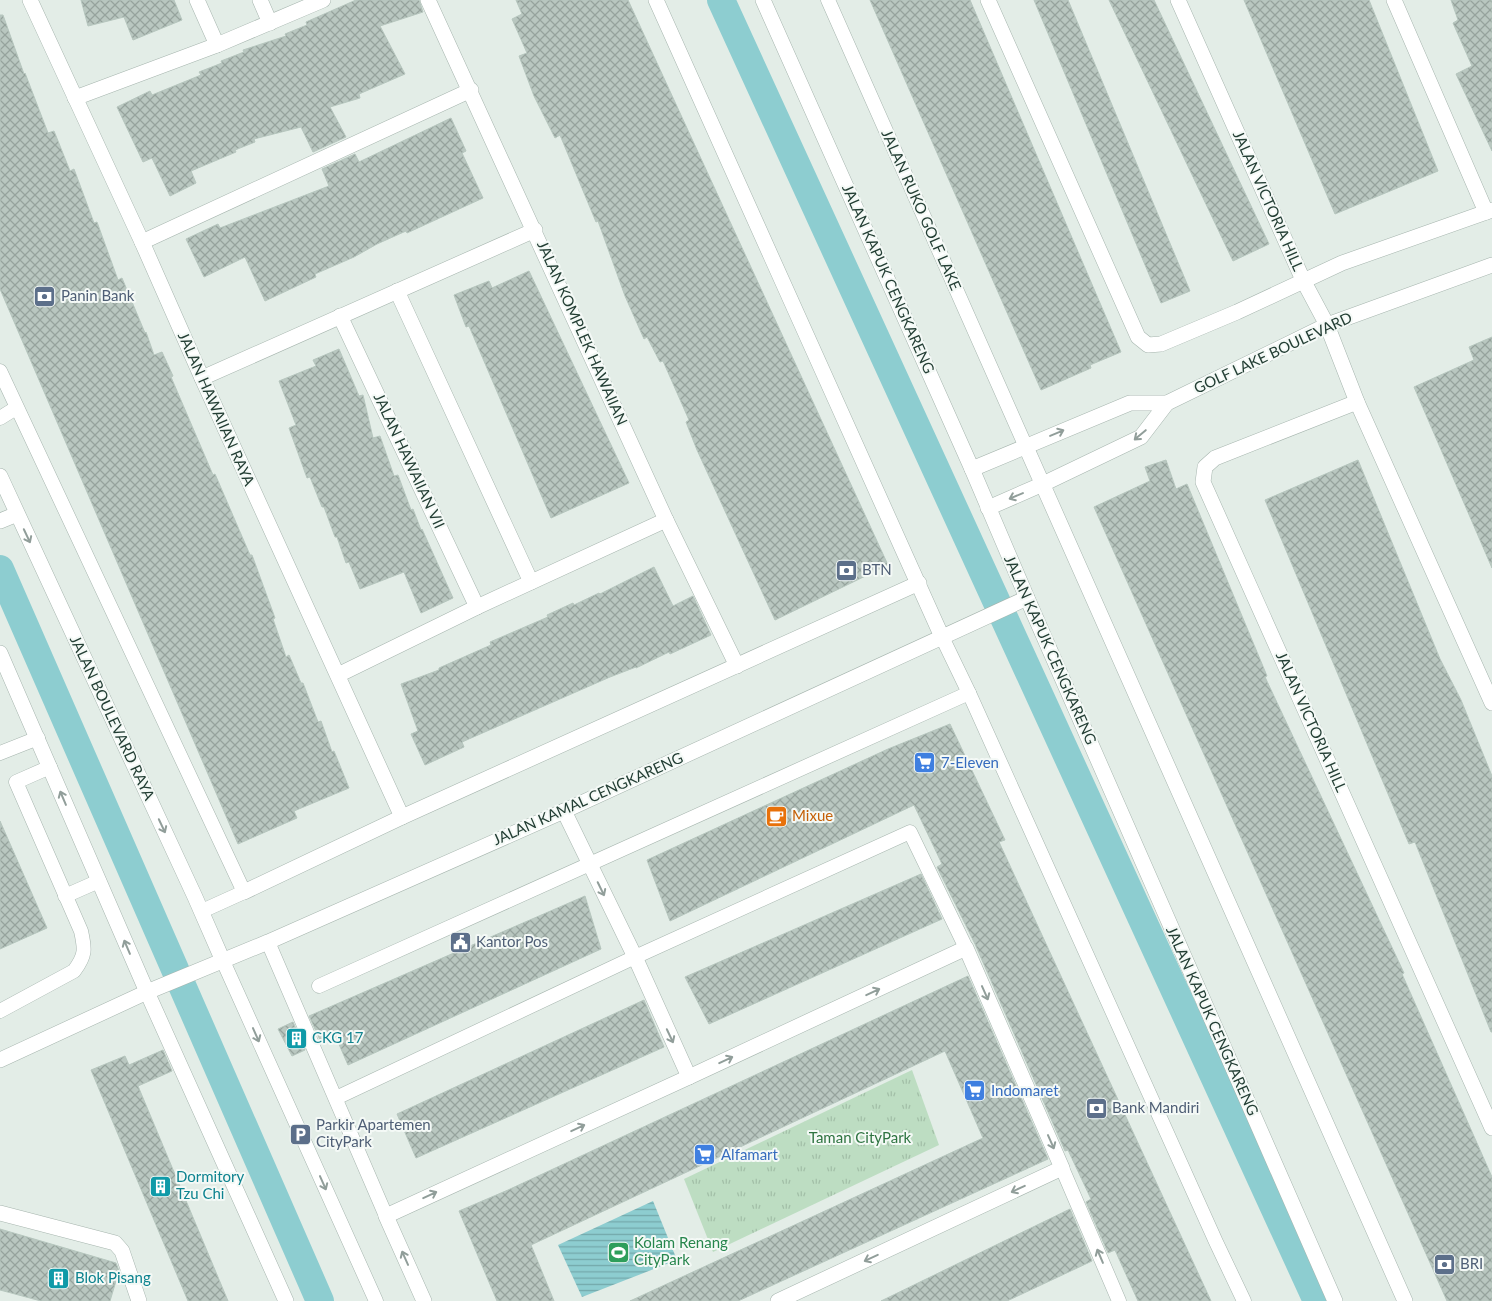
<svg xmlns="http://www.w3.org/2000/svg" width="1492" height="1301" viewBox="0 0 1492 1301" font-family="Lato,sans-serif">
<defs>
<pattern id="park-tufts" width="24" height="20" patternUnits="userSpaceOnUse" patternTransform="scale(1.25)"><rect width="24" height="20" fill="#bdddc2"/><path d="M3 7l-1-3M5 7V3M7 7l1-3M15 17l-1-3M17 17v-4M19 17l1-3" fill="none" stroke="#a2bfa7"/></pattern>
<pattern id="water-rules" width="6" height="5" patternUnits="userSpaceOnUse" patternTransform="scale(1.25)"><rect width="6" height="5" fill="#8dcdd0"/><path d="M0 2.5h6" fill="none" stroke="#73a8aa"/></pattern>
<pattern id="building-cross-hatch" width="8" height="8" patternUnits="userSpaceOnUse" patternTransform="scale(1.25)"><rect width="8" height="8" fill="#b9c7c0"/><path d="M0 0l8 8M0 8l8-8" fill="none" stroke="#96a39d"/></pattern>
</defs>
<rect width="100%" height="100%" fill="#e3ede7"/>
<polygon fill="url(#park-tufts)" points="912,1070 939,1145 713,1252 684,1179"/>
<polygon fill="url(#water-rules)" points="653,1201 677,1260 582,1297 558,1245"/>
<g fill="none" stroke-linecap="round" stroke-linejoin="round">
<g stroke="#8dcdd0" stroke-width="28">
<polyline points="721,0 1317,1301"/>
<polyline points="0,569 320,1301"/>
</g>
</g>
<g fill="url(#building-cross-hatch)" stroke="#b6c6be">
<polygon points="81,0 174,0 182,20 133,40 124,17 88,26"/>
<polygon points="356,0 419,0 423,12 380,26 405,74 359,94 360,98 330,107 346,137 313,152 301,127 254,139 255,142 235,150 236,152 191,171 196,183 170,196 152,158 143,162 117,107 150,91 152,95 201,75 199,72 222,63 221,61 244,52 243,50 286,36 285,34 307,25 306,22"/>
<polygon points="516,0 628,0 888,565 775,620 697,450 686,422 689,420 663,361 660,362 647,337 644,339 625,296 598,221 596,222 560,135 555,138 534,96 519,56 527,53 512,19 522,14"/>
<polygon points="870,0 970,0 1121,352 1090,365 1091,368 1041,390"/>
<polygon points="1034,0 1068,0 1190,291 1161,303"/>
<polygon points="1109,0 1154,0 1269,244 1233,261"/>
<polygon points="1244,0 1369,0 1438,171 1335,214"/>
<polygon points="1451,0 1492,0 1492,151 1456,74 1472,66 1453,23 1458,20"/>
<polygon points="0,15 3,15 24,74 25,73 48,133 54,131 70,171 74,169 94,223 97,222 118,280 122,278 145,333 146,332 154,355 162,352 173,376 171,377 213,475 215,474 250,555 252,555 275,618 273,619 286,657 289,655 301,683 303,683 318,722 321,721 332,752 334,751 349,788 294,811 297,818 238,844 0,289"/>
<polygon points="451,118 466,151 462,153 483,198 407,233 406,231 377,244 354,257 315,274 316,277 265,301 245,257 204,277 186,239 218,224 220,228 329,186 322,169 355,154 359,162"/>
<polygon points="529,271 629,483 551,518 469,326 466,327 454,295 489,281 492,288"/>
<polygon points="1492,337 1492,568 1414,387 1474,360 1469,347"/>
<polygon points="339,349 359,396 363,395 373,438 380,436 394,476 398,475 411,510 413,509 421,530 422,529 453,598 421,613 404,572 360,589 349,562 346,563 337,537 335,537 324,507 322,507 310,477 307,478 289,428 296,425 279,381 316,366 313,360"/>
<polygon points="1166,460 1176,489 1187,484 1267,676 1265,677 1404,973 1402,974 1492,1177 1492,1301 1447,1301 1094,507 1150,481 1145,467"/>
<polygon points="1358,460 1440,659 1461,700 1492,776 1492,1032 1491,1032 1415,842 1409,844 1265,500"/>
<polygon points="654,567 673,606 693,596 711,635 670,654 669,652 636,668 636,667 610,677 462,742 464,747 425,765 411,734 418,731 401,684 439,670 439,668 491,645 490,642 548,617 547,615 573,603 574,605 599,593 600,594"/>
<polygon points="950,724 1005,840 999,842 1211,1301 1138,1301 1115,1250 1108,1253 1086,1202 1091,1199 1068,1150 1065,1151 975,944 937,867 942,864 914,805 670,921 647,860 888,749"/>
<polygon points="0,821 47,928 0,949"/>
<polygon points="921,874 942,919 709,1024 685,977"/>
<polygon points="585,896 601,949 348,1065 335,1035 321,1042 309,1016"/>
<polygon points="968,976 1048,1159 738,1301 630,1301 983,1138 945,1051 531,1245 554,1301 497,1301 459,1211 508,1190"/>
<polygon points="644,1000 664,1047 416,1158 397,1114"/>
<polygon points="293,1022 305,1050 292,1056 278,1029"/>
<polygon points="163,1050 172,1071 138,1086 228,1301 188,1301 91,1070 125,1056 129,1065"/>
<polygon points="1070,1209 1092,1261 1007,1301 881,1301"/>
<polygon points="0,1229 116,1263 119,1271 110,1301 41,1301 0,1290"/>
</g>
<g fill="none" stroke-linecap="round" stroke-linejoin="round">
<defs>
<g id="service">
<polyline points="828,0 1026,447"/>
<polyline points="0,371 244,892 202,911"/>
<polyline points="0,418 16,408"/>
<polyline points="942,637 969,693 1216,1242 1244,1301"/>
<polyline points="0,753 38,738"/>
<polyline points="65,896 99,881"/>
<polyline points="268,942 386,1216"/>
<polyline points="223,961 376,1301"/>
<polyline points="319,986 969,693"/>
<path d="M0 1011 74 971C86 955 85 949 81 931L16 782 50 767"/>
<polyline points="336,1098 635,957 910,832 966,948"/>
<polyline points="1062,1168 1119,1301"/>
</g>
<g id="minor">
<polyline points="30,0 142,242 202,378 402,817"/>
<polyline points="197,0 217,45"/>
<polyline points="260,0 270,23"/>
<polyline points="428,0 666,520 737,666"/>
<polyline points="656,0 942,637"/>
<polyline points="988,0 1138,337 1148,345 1161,344 1237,312 1342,263 1492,210"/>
<polyline points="1178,0 1303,280 1327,325 1357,402 1492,703"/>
<polyline points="1394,0 1486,212"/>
<polyline points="75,98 217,45 323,0"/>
<polyline points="142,242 471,90"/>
<polyline points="397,291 531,582"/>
<polyline points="340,316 477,607"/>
<polyline points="202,378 535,230"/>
<polyline points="1357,402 1215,458 1205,467 1203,482 1492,1128"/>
<polyline points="1026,447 1405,1301"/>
<polyline points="972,469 1130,403 1167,403 1327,325 1492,265"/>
<polyline points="988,508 1043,484 1141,437 1167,403"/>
<polyline points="338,675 477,607 666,520"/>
<polyline points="564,811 635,957 689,1077"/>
<polyline points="244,892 402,817 919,583"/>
<polyline points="147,992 286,1301"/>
<polyline points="0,1213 115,1243 122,1251 139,1301"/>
<polyline points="424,1301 386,1216 689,1077 966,948 1062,1168 778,1301"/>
</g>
<g id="tertiary">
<polyline points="763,0 972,469 1027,598 1335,1301"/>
<polyline points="0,476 195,897 223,961"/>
<polyline points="0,521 17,514"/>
<polyline points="0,653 147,992"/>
<polyline points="0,1060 147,992 268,942 564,811 1027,598"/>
</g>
</defs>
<use href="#service" stroke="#a6b5ae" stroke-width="15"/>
<use href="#minor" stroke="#a6b5ae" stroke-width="16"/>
<use href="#tertiary" stroke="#a6b5ae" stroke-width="16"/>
<use href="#service" stroke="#fff" stroke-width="14"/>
<use href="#minor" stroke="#fff" stroke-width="15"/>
<use href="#tertiary" stroke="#fff" stroke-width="15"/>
</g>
<defs><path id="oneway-shaft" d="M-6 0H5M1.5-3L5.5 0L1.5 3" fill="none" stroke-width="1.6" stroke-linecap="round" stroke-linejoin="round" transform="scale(1.25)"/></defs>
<g stroke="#919e9a">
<use href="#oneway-shaft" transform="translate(1057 433) rotate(-23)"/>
<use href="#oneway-shaft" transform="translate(1140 435) rotate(140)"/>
<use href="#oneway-shaft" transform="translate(1016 496) rotate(157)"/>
<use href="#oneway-shaft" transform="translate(27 536) rotate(65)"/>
<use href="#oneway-shaft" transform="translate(63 798) rotate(-113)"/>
<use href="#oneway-shaft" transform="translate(162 826) rotate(65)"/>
<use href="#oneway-shaft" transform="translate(601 889) rotate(64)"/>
<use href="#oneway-shaft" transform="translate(127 947) rotate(-113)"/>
<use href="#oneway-shaft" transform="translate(873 992) rotate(-25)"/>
<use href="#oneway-shaft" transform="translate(985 993) rotate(66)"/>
<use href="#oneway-shaft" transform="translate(256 1035) rotate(66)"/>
<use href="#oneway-shaft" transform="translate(670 1036) rotate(65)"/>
<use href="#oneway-shaft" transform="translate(726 1060) rotate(-25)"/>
<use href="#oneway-shaft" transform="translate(578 1128) rotate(-25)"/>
<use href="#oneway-shaft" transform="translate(1051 1142) rotate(66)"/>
<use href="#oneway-shaft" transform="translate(323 1183) rotate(66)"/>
<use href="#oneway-shaft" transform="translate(1018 1189) rotate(155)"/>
<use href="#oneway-shaft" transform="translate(430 1195) rotate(-25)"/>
<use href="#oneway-shaft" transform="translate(1100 1256) rotate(-113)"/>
<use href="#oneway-shaft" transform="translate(405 1258) rotate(-114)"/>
<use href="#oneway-shaft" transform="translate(871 1258) rotate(155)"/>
</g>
<defs>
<symbol id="bank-square" viewBox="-11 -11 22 22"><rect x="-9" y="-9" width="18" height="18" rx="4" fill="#5c6f8a" stroke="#f4f9f6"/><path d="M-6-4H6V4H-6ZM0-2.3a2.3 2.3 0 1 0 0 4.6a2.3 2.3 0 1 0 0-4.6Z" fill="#fff"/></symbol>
<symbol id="supermarket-square" viewBox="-11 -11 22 22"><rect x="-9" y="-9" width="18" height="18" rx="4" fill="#3f7fe0" stroke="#f4f9f6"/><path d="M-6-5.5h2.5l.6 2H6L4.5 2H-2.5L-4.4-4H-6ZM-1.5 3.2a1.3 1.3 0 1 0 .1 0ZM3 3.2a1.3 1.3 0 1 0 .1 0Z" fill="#fff"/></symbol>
<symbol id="cafe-square" viewBox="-11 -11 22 22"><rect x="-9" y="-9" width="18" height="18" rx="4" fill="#e8710a" stroke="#f4f9f6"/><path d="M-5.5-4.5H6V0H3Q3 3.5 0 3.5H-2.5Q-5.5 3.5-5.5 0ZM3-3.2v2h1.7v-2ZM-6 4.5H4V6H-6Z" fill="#fff"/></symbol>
<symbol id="civic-square" viewBox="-11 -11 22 22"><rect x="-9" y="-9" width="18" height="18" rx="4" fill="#5c6f8a" stroke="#f4f9f6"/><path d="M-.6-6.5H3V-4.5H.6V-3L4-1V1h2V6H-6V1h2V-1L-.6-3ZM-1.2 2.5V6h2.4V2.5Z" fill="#fff"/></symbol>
<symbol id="building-square" viewBox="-11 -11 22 22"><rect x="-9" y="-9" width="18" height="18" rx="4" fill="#0f9aa8" stroke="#f4f9f6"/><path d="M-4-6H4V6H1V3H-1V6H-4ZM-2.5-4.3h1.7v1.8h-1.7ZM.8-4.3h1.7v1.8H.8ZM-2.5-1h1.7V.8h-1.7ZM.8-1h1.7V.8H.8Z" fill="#fff"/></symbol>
<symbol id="parking-square" viewBox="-11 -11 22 22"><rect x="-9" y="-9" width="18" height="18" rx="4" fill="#5c6f8a" stroke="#f4f9f6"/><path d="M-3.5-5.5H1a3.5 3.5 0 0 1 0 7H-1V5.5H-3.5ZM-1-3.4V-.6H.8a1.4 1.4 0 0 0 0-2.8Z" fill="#fff"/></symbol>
<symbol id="stadium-square" viewBox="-11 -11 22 22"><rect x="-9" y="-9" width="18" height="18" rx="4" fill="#2e9e5b" stroke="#f4f9f6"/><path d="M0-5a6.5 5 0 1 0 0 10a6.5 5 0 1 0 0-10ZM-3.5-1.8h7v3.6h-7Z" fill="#fff"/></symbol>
</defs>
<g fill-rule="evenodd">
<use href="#bank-square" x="32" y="284" width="25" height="25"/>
<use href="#bank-square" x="834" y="558" width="25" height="25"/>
<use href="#supermarket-square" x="912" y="750" width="25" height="25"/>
<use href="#cafe-square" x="764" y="804" width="25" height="25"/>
<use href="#civic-square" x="448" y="930" width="25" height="25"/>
<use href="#building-square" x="284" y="1026" width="25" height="25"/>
<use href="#supermarket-square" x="962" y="1078" width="25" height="25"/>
<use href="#bank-square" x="1084" y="1096" width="25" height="25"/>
<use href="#parking-square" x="288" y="1122" width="25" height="25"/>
<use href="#supermarket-square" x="692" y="1142" width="25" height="25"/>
<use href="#building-square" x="148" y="1174" width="25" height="25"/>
<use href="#stadium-square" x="606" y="1240" width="25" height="25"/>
<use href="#bank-square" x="1432" y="1252" width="25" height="25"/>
<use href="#building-square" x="46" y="1266" width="25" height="25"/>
</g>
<g text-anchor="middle" stroke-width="4" stroke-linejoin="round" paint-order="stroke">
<g font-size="15" fill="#233e34" stroke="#f4f9f6">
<text transform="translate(1268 201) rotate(66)" y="5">JALAN VICTORIA HILL</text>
<text transform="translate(921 210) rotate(66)" y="5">JALAN RUKO GOLF LAKE</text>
<text transform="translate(888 279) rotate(66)" y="5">JALAN KAPUK CENGKARENG</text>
<text transform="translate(582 333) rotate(66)" y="5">JALAN KOMPLEK HAWAIIAN</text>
<text transform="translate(1273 353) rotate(-25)" y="5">GOLF LAKE BOULEVARD</text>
<text transform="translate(216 409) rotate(66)" y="5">JALAN HAWAIIAN RAYA</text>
<text transform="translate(409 461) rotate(65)" y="5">JALAN HAWAIIAN VII</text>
<text transform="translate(1050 650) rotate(66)" y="5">JALAN KAPUK CENGKARENG</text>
<text transform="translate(112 718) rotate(65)" y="5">JALAN BOULEVARD RAYA</text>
<text transform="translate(1311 722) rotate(66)" y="5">JALAN VICTORIA HILL</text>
<text transform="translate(588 799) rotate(-24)" y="5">JALAN KAMAL CENGKARENG</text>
<text transform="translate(1212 1021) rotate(66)" y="5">JALAN KAPUK CENGKARENG</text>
</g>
<g font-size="15" fill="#4e5e75" stroke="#f4f9f6" text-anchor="start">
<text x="61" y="301">Panin Bank</text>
<text x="862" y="575">BTN</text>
<text x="476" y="947">Kantor Pos</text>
<text x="1112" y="1113">Bank Mandiri</text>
<text x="316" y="1130">Parkir Apartemen<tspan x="316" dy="17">CityPark</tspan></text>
<text x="1460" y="1269">BRI</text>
</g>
<g font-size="15" fill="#366cbe" stroke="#f4f9f6" text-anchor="start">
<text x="941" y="768">7-Eleven</text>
<text x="991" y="1096">Indomaret</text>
<text x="721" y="1160">Alfamart</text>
</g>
<g font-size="15" fill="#c56008" stroke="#f4f9f6" text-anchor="start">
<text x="792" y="821">Mixue</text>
</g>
<g font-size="15" fill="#0d838f" stroke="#f4f9f6" text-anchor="start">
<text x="312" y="1043">CKG 17</text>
<text x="176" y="1182">Dormitory<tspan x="176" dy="17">Tzu Chi</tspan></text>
<text x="75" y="1283">Blok Pisang</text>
</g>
<g font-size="15" fill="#2e7441" stroke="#f4f9f6">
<text x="860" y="1143">Taman CityPark</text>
</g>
<g font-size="15" fill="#27864d" stroke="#f4f9f6" text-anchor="start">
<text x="634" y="1248">Kolam Renang<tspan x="634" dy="17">CityPark</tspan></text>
</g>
</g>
</svg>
